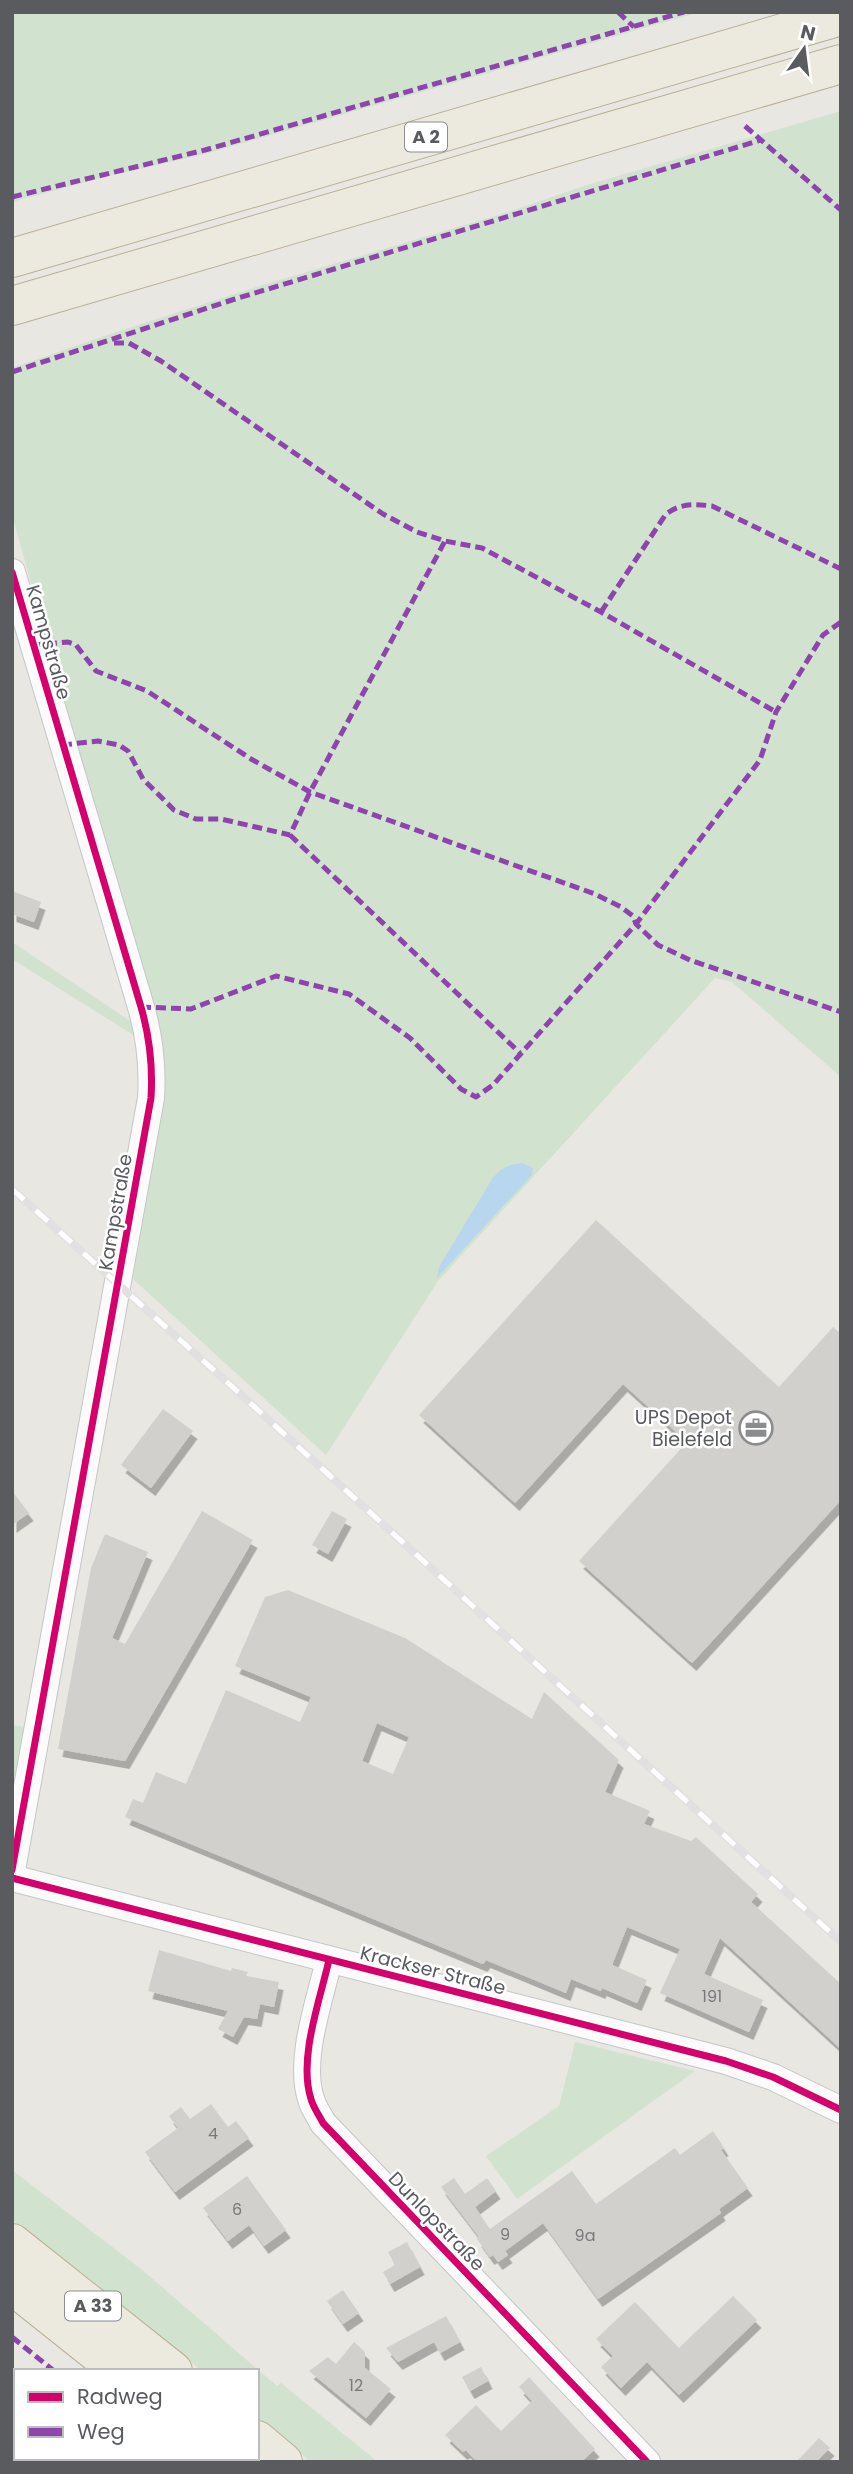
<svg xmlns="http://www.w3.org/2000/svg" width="853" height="2474" viewBox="0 0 853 2474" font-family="Poppins,sans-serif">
<defs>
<filter id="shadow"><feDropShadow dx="4.5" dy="8" stdDeviation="0" flood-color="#0004"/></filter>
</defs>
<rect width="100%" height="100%" fill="#e8e7e2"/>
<g fill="#d1e3cf">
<polygon points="12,12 700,12 205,154 104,177 12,202"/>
<polygon points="841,111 841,1077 732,982 715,978 438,1281 326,1455 133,1279 162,1099 165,1066 162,1043 49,657 37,604 12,515 12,368 113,333 266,284 505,213 587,185"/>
<polygon points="12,942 136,1025 138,1038 12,959"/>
<polygon points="12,1725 25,1727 12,1808"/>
<polygon points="575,2042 695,2071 517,2199 486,2156 559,2106"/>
<polygon points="12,2170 141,2269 277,2386 281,2383 378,2462 311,2462 257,2417 257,2371 202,2371 12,2219"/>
</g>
<path fill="#b8d7ef" d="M522 1163 533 1168 532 1175 437 1278 439 1267 492 1179C501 1168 508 1165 522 1163Z"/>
<g fill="#d1d0cd" fill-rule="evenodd" filter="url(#shadow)">
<polygon points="12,891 41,902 34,922 12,914"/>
<polygon points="596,1220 779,1387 833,1327 841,1334 841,1500 692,1663 579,1561 687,1442 623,1384 515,1503 419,1415"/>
<polygon points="163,1409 193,1431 151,1488 121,1465"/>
<polygon points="12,1491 29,1513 12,1525"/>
<polygon points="202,1511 253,1540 125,1761 58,1749 91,1568 105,1534 148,1552 112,1638 125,1644"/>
<polygon points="332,1511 347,1519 328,1554 312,1545"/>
<path d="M288 1590 405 1638 532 1719 544 1692 619 1760 605 1792 650 1811 644 1824 691 1841 696 1837 758 1894 751 1902 841 1984V2049L720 1938 704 1974 763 2000 749 2032 660 1993 680 1949 627 1927 612 1965 647 1980 637 2003 602 1988 601 1991 571 1979 566 1993 486 1960 483 1964 125 1817 133 1799 143 1803 156 1772 186 1784 226 1690 300 1722 311 1697 235 1666 265 1597ZM377 1723 409 1737 393 1774 362 1761Z"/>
<polygon points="159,1950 231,1971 232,1968 248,1972 246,1976 279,1982 274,2007 260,2004 257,2019 244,2017 233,2037 218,2029 228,2011 148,1991"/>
<polygon points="211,2104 228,2127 236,2121 249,2138 175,2192 145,2152 178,2128 169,2116 181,2107 190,2119"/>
<polygon points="713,2131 724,2148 721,2150 748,2188 719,2209 721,2213 598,2299 543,2223 505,2251 508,2255 498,2262 493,2255 490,2257 477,2239 479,2237 441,2187 454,2178 465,2194 487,2178 496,2191 475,2207 490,2229 572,2171 596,2204 675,2148 680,2155"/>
<polygon points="247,2176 286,2230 264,2246 249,2225 228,2241 203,2208"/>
<polygon points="407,2242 420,2267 390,2284 383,2272 395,2265 388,2252"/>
<polygon points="343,2290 359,2313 343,2324 327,2301"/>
<polygon points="733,2296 757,2320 679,2395 647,2362 621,2388 601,2367 613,2356 596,2339 635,2302 679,2348"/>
<polygon points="446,2316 460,2342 440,2353 434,2342 398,2362 386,2348"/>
<polygon points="354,2342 365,2352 365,2368 391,2389 366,2418 309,2371 328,2357 336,2364"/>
<polygon points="481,2367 488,2381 470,2391 462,2377"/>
<polygon points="529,2377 595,2449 581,2462 477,2462 466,2450 463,2452 445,2435 476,2405 501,2431 532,2401 519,2387"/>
<polygon points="819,2438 830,2448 816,2462 796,2462"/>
</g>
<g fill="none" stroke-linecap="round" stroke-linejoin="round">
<defs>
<g id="minor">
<path d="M12 572 141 1007C150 1038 153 1066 151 1098L12 1870"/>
<polyline points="12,1878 726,2061 773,2077 841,2110"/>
<path d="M329 1960C320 2000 298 2059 311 2099 313 2107 319 2115 323 2123L647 2462"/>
</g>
<g id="highway">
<polyline points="12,258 841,16"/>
<polyline points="12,306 841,64"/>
<polyline points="12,2243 173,2371"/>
<polyline points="12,2285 120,2371"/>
<polyline points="257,2440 283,2462"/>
<polyline points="227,2458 231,2462"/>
</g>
</defs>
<use href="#minor" stroke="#c5c6c5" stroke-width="28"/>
<use href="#highway" stroke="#bbb094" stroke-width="40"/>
<use href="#minor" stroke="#fcfbfb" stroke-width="26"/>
<use href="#highway" stroke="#eceadf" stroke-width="38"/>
<defs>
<polyline id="rail" points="12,1189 237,1391 841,1942"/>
</defs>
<use href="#rail" stroke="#e0e1e0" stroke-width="8"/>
<use href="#rail" stroke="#fff" stroke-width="5" stroke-dasharray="16" stroke-linecap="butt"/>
<g stroke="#8e44ad" stroke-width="5" stroke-dasharray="10 5" stroke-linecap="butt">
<polyline points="618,12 634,27"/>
<polyline points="745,126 841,210"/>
<polyline points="12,197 205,150 684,12"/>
<polyline points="114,343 129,343 161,361 383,514 417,532 445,541 482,548 601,612 776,712"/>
<polyline points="12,372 235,299 761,140"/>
<path d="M601 612 666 514C681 503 694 504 712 506L841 569"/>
<polyline points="32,645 68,642 76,645 96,671 147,691 251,759 310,792 595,894 621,907 633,916 636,924 658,945 690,960 841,1012"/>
<polyline points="62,745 98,741 119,745 128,751 143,779 174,810 196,819 221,819 290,835 310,792 445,541"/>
<polyline points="290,835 520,1053"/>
<polyline points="141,1007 191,1009 276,976 349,994 410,1038 461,1089 476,1097 493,1085 636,924 760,760 776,712 823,635 841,622"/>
<polyline points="12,2337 54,2371"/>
<polyline points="164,2458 169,2462"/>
</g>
<defs>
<g id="cycleway">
<path d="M12 572 141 1007C150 1038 153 1066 151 1098L12 1870"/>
<polyline points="12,1878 726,2061 773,2077 841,2110"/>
<path d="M329 1960C320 2000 298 2059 311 2099 313 2107 319 2115 323 2123L647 2462"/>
</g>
</defs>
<use href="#cycleway" stroke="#fff" stroke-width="11"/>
<use href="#cycleway" stroke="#d6006c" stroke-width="7"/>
</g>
<defs>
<symbol id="office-ring" viewBox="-11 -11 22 22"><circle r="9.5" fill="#fff" stroke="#8b8c8d" stroke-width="1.5"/><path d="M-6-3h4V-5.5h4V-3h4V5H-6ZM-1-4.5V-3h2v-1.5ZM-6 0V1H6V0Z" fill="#8b8c8d"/></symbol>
</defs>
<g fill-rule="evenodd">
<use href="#office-ring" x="737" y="1409" width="38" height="38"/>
</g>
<g text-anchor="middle" stroke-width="5" stroke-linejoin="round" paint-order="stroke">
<g font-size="16" fill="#78797b">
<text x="712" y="2002">191</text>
<text x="213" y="2139">4</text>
<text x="237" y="2215">6</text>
<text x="505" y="2240">9</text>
<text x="585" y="2241">9a</text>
<text x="356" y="2391">12</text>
</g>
<g fill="#fff" stroke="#8b8c8f" stroke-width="2">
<rect x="405" y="122.5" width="42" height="29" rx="5"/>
<rect x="65" y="2291.5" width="56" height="29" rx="5"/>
</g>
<g font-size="18" font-weight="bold" fill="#595b5f">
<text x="426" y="143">A 2</text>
<text x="93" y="2312">A 33</text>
</g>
<g font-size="19" fill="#595b5f" stroke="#fff">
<text transform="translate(49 642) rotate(74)" y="7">Kampstraße</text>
<text transform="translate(115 1212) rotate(-80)" y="7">Kampstraße</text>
<text transform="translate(433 1970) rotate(14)" y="7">Krackser Straße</text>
<text transform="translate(437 2221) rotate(46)" y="7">Dunlopstraße</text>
</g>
<g font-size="19" fill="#595b5f" stroke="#fff" text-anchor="end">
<text x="732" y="1424">UPS Depot<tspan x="732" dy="22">Bielefeld</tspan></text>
</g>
</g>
<rect width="853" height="2474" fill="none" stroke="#595b5f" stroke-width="28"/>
<rect x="14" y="2369" width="245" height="91" fill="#ffffff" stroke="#bdbdbf" stroke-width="2"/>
<rect x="28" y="2392" width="35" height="10" fill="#d6006c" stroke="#bdbdbf" stroke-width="2"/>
<text x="77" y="2404" font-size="21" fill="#595b5f">Radweg</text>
<rect x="28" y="2427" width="35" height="10" fill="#8e44ad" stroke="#bdbdbf" stroke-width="2"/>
<text x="77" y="2439" font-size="21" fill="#595b5f">Weg</text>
<g transform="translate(804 49) rotate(14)" stroke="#ffffff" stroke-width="5" paint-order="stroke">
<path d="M0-5L12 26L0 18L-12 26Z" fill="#595b5f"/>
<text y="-10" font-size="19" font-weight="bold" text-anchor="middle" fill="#595b5f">N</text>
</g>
</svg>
